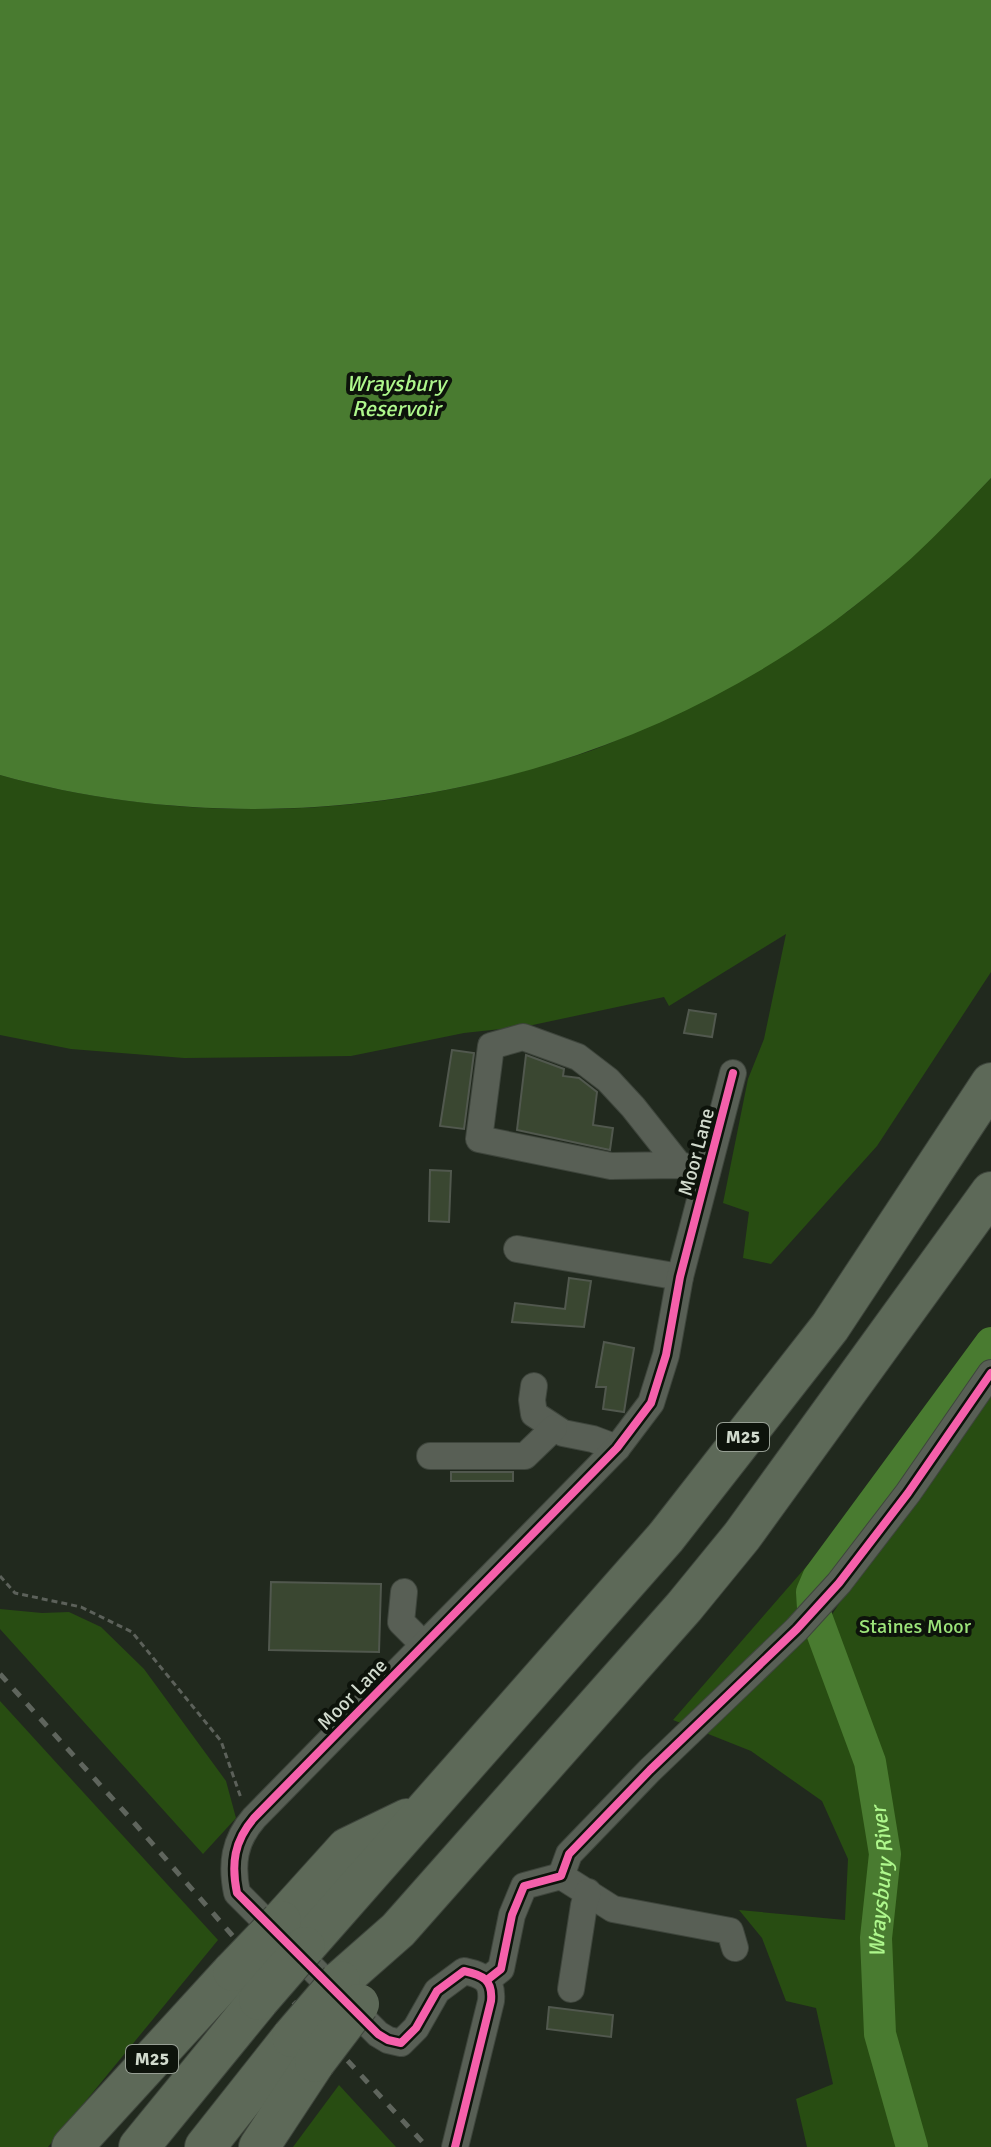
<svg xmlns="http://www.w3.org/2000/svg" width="991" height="2147" viewBox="0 0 991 2147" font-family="Signika,sans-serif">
<rect width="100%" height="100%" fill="#21291e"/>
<g fill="#284d12">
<path d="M991 478V972L877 1146 771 1264 743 1258 749 1212 723 1203 748 1079 764 1039 786 934 669 1006 664 997 528 1026 464 1033 351 1056 184 1058 71 1049 0 1035V775C173 823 362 820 533 768 562 760 592 752 619 739 645 727 669 711 693 698 745 669 796 640 847 612 899 571 946 526 991 478Z"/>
<polygon points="991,1378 991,2147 807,2147 796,2099 833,2084 816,2008 786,2001 762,1938 739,1910 845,1920 848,1859 822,1801 751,1751 673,1720 839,1529 831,1616 910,1495"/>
<polygon points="0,1609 42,1613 69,1612 101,1627 144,1669 226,1781 236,1818 203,1854 0,1629"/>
<polygon points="0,1701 218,1940 48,2147 0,2147"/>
<polygon points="339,2085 396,2147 293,2147"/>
</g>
<path fill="#497b30" d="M0 0H991V478C955 516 919 554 878 587 640 786 299 858 0 775Z"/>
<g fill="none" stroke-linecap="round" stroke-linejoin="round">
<path stroke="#497b30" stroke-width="32" id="s1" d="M912 2147 880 2034 876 1938 885 1854 870 1762 813 1608 812 1592 818 1578 991 1343"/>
</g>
<g fill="#3a4731" stroke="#51584e" stroke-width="2">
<polygon points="689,1010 716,1014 712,1037 684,1033"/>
<polygon points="452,1050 474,1053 464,1129 440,1126"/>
<polygon points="526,1055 564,1069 563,1076 579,1078 597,1092 593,1125 613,1128 610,1150 517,1130"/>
<polygon points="430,1170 451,1171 449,1222 429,1221"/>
<polygon points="569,1278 591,1281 584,1327 512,1322 515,1303 565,1309"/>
<polygon points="604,1342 634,1348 624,1412 603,1409 606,1387 596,1387"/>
<rect x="451" y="1472" width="62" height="9"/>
<polygon points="271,1582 381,1584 379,1652 269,1650"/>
<polygon points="549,2007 613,2015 611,2037 547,2029"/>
</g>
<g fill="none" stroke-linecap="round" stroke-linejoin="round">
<defs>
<g id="minor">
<polyline points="679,1165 633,1107 608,1080 578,1057 523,1037 491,1046 479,1139 611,1166 679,1165 707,1171"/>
<polyline points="517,1249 680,1277"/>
<polyline points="534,1386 532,1400 534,1414 563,1433 593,1439 617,1448"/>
<polyline points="430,1456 525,1456 554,1428"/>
<polyline points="404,1592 401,1622 423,1644"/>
<polyline points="561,1876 569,1854 650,1770 797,1629 839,1583 908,1493 991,1373"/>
<polyline points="487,1980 501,1969 512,1915 524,1886 561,1876 613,1909 730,1931 735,1948"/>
<polyline points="571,1989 584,1905 588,1892"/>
<path d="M455 2147 491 2001C493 1980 483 1975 464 1971L437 1991 416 2028 401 2043 388 2040 378 2034 237 1893C231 1864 234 1841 254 1818L617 1448 651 1403 666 1355 680 1277 733 1073"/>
</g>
<g id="highway">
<polyline points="281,1921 347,1848 407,1819"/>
<polyline points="305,1947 666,1537 830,1327 991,1083"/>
<polyline points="340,1981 398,1930 684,1607 742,1536 991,1192"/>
<polyline points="72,2147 233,1971"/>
<polyline points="139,2147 259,2000"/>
<polyline points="205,2147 292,2037"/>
<polyline points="259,2147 315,2062"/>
</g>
</defs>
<use href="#minor" stroke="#3e453c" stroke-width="28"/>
<use href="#highway" stroke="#3e453c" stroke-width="42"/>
<polyline stroke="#5c615a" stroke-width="3" stroke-dasharray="6 4" stroke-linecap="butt" points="0,1576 15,1593 81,1607 132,1632 221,1741 241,1798"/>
<use href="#minor" stroke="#585f55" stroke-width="26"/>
<use href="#highway" stroke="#5d6958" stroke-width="40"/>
<polyline stroke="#5f655d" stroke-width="5" stroke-dasharray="10 10" stroke-linecap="butt" points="0,1674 130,1818 232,1935 427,2147"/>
<defs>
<g id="highway-bridge">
<polyline points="233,1971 281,1921"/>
<polyline points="259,2000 305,1947"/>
<polyline points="292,2037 340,1981"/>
<polyline points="315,2062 359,2004"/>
</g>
</defs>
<use href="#highway-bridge" stroke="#3e453c" stroke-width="42" stroke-linecap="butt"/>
<use href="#highway-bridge" stroke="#5d6958" stroke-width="40"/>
<defs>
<g id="cycleway">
<polyline points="487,1980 501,1969 512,1915 524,1886 561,1876 569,1854 650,1770 797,1629 839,1583 908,1493 991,1373"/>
<path d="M455 2147 491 2001C493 1980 483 1975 464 1971L437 1991 416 2028 401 2043 388 2040 378 2034 237 1893C231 1864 234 1841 254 1818L617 1448 651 1403 666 1355 680 1277 733 1073"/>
</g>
</defs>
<use href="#cycleway" stroke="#0d130b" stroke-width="13"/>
<use href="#cycleway" stroke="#f560ab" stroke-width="8"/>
</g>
<g text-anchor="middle" stroke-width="8" stroke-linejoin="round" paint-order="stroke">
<g fill="#0d130b" stroke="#969e93" stroke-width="2">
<rect x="717" y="1423" width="52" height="28" rx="6"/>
<rect x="126" y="2045" width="52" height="28" rx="6"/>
</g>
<g font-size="18" font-weight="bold" fill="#d1dacd">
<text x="743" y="1443">M25</text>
<text x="152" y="2065">M25</text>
</g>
<g font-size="20" fill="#d1dacd" stroke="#0d130b">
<text transform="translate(696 1152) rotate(-75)" y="7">Moor Lane</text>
<text transform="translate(352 1694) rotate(-46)" y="7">Moor Lane</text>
</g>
<g font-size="20" fill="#9ce47a" stroke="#0d130b">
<text x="915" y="1633">Staines Moor</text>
</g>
<g font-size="22" font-style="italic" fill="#aef78c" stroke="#0d130b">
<text x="396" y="391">Wraysbury<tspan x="396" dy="25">Reservoir</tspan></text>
<text dy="8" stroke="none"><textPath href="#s1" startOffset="270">Wraysbury River</textPath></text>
</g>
</g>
</svg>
